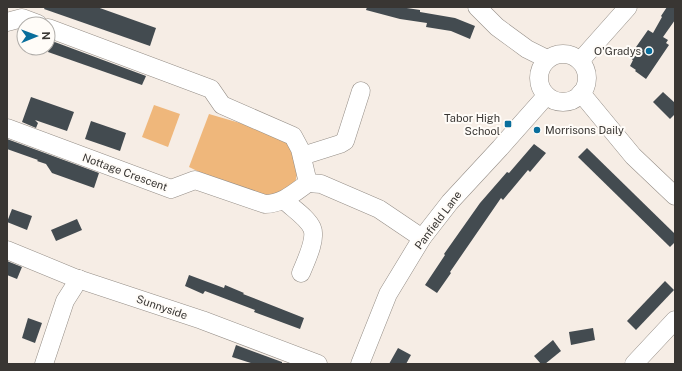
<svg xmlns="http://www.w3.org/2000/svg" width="682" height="371" viewBox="0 0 682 371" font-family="'Public Sans',sans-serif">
<rect width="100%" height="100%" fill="#f6ede5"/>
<g fill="#efb77b">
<polygon points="154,105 180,114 168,147 142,137"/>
<polygon points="209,114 288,137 298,169 295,184 265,204 189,167"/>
</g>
<g fill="#434b50">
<polygon points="45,7 97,7 156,28 150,46 44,9"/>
<polygon points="367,7 400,7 420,10 420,12 455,18 475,26 470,39 451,31 426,27 427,23 400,19 366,10"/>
<polygon points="667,7 675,7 675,20 663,37 668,40 666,43 669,45 646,79 635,71 636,70 630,66 633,60 629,57 648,30 653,33 662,17 661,16"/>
<polygon points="52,41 146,76 142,85 48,52"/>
<polygon points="663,92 675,103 675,114 670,119 653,102"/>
<polygon points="31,97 74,112 67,131 35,120 38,123 36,128 22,122"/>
<polygon points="91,121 126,133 120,151 85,139"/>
<polygon points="7,139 99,173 94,188 52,173 46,164 37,161 38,160 7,149"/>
<polygon points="534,144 546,153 530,172 528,170 503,200 501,198 450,272 451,273 437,293 425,285 445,255 444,254 480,203 507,172 509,173"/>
<polygon points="587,148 675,234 675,242 670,247 578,157"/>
<polygon points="12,209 32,216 27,230 7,222"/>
<polygon points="77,219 82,230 56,241 51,230"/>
<polygon points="7,261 22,267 17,279 7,275"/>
<polygon points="189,275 224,288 225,285 244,293 243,294 304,318 300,329 254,312 255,310 205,291 203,294 185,286"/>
<polygon points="665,281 674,290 636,330 627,321"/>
<polygon points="28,318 42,323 35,343 22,338"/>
<polygon points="593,328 595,340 571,345 569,332"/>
<polygon points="553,340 561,351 545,364 541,364 534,356"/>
<polygon points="236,345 282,362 282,364 254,364 232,357"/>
<polygon points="398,348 411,355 406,364 389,364"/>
</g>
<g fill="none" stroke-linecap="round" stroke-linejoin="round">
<defs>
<g id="minor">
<polyline points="477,7 497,27 527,49 547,59"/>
<polyline points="7,22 22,18 38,24"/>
<polyline points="48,28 211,89 222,105 293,136 300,149 308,183"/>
<circle cx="563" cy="78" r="24"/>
<polyline points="580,61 628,7"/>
<polyline points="581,93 633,156 675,196"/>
<path d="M7 128 171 189 195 180 265 204C282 204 294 193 308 183L321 184 379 209 422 238"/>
<polyline points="302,156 340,144 345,141 361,91"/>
<path d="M284 200C292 208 307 217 312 228 317 239 305 263 301 273"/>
<polyline points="7,250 75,278 202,320 318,364"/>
<polyline points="44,364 65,301 79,279"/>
<polyline points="360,364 388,294 422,238 450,202 500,148 546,96"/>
<polyline points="634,364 675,320"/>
</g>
</defs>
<use href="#minor" stroke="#958e87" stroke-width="19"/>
<use href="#minor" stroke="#fff" stroke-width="18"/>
</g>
<g fill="#096e9c" stroke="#fffcf8" stroke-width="1.5">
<circle cx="649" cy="51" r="4"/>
<rect x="504" y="120" width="8" height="8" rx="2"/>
<circle cx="537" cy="130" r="4"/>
</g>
<g text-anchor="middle" stroke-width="4" stroke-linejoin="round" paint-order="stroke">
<g font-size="11" fill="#393633" stroke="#fffcf8" text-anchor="end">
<text x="641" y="55">O'Gradys</text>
<text x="500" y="122">Tabor High<tspan x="500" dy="13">School</tspan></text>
<text x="545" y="134" text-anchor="start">Morrisons Daily</text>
</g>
<g font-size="11" fill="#393633" stroke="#fffcf8">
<text transform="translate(125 172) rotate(20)" y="4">Nottage Crescent</text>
<text transform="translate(438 220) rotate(-53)" y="4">Panfield Lane</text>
<text transform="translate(162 307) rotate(19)" y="4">Sunnyside</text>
</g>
</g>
<rect width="682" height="371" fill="none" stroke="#393633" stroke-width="16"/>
<g transform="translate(36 36) rotate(89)"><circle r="19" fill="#fffcf8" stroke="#b0ada9"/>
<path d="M0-3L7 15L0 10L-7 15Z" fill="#096e9c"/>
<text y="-6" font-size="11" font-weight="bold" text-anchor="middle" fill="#393633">N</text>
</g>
</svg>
